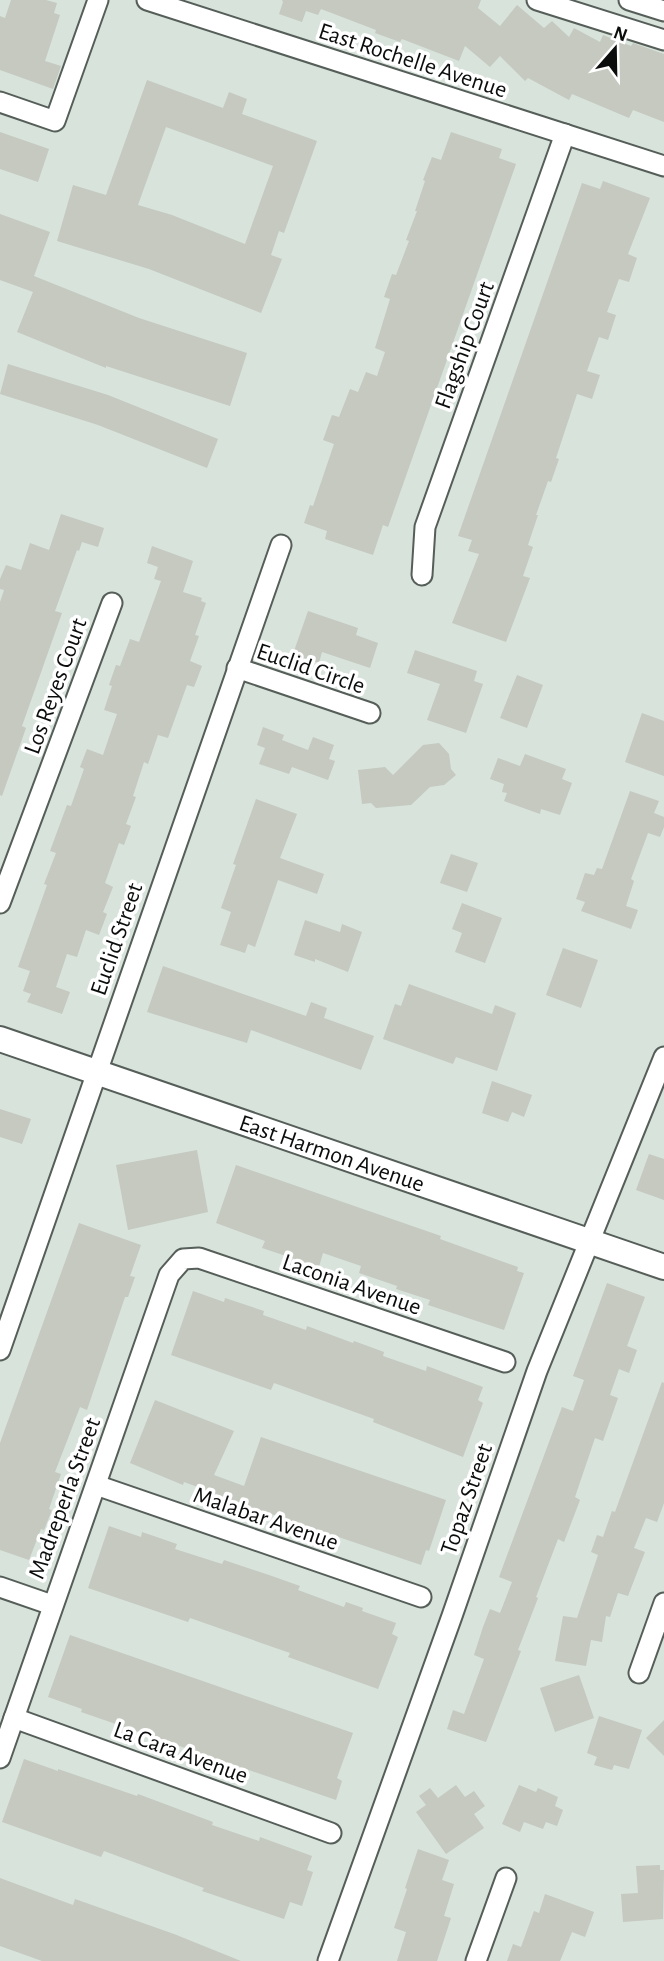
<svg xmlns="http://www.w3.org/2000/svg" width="664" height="1961" viewBox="0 0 664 1961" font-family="'Alegreya Sans',sans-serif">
<rect width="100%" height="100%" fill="#d8e3dc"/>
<g fill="#c5c9bf" fill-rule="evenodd">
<polygon points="11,0 46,0 57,3 54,13 60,15 45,61 61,66 53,89 0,70 0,16 5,18"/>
<polygon points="282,0 481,0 478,8 500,26 517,5 544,28 552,21 569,37 574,28 600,42 603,35 631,46 633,43 664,54 664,122 633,110 629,118 572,94 569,100 528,78 525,81 500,56 490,67 465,46 459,61 402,39 400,42 375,33 376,30 321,9 318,15 306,11 302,22 279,14 283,2"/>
<path d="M147 80 223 108 229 92 247 99 242 114 317 141 284 233 279 231 271 255 282 259 261 313 149 269 57 241 73 185 106 195ZM166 127 273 166 245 244 172 215 138 205Z"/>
<polygon points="0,132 49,149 38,182 0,169"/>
<polygon points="451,132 502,149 499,158 516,164 388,527 383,525 373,555 325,539 327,531 304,523 310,505 313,506 334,444 323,440 332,415 339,417 350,389 358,392 366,372 377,376 385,352 375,348 390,299 384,297 392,274 396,275 409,241 406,240 417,211 415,211 425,181 423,180 432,157 441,160"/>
<polygon points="603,181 650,198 628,254 637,258 629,282 619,279 607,312 616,315 608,340 599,337 587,371 600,375 592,399 577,394 556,458 559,459 551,482 548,481 536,515 538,515 528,545 533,547 523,576 530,578 506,642 452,623 479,554 468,551 472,540 458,536 582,183 600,189"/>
<polygon points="0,214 50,232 34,276 139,318 247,353 230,406 106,366 106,368 17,332 33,292 0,280"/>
<polygon points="8,364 108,395 218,439 207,468 98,425 0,394"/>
<polygon points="61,514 104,528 98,547 82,542 79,551 77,550 55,611 62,613 22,726 26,728 2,796 0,795 0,602 4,590 0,589 0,579 6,565 21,570 30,543 49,550"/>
<polygon points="152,546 193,561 183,592 202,598 201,601 206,603 195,635 199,636 190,661 202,666 194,687 187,685 168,738 158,735 148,764 144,762 133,796 136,797 126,824 131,826 124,845 119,843 105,883 113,887 103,912 107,914 99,935 86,930 77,957 67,954 56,987 70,992 62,1014 27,1002 31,994 23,991 30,971 18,967 47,885 44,884 56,853 50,851 67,805 71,806 84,769 80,767 87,749 103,755 117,714 104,710 112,686 109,685 116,665 120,666 130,639 139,642 161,581 154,579 158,567 147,563"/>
<polygon points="308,611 358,628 356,635 378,643 370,668 322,652 319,663 293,654"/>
<polygon points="415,650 477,671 474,681 483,684 466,733 427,720 440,684 407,673"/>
<polygon points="517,675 543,685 527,728 500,718"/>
<polygon points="642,713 664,721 664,776 625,762"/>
<polygon points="263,727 284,735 282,740 308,750 313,737 334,745 329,759 335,761 328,780 292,767 289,774 259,764 265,748 257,745"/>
<polygon points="439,743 449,754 451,769 456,775 444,785 430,787 411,805 376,808 371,803 362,804 358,770 385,767 393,775 423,745"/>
<polygon points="525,754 566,769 562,779 572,783 560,815 541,809 540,814 504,801 507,793 502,792 504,784 490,779 498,758 520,766"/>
<polygon points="630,791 659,801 654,813 664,817 664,827 660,837 648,833 631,879 634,881 626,906 638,910 631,929 581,911 585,902 576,899 585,873 594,875 597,868 602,869"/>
<polygon points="256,799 297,814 280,858 324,874 317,894 278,880 255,947 248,944 245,953 220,945 231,912 221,908 236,865 233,864"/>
<polygon points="451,854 478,863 467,892 440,883"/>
<polygon points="462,903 502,918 485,963 455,952 462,933 452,929"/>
<polygon points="305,920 340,932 342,924 362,932 348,972 315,959 315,962 294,955"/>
<polygon points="563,948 598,960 581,1008 546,995"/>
<polygon points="163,966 306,1016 311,1002 327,1008 324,1018 374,1036 361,1070 251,1030 247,1043 147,1012"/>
<polygon points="409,984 492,1014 495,1005 516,1013 497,1071 456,1057 453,1064 383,1039 395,1004 401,1006"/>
<polygon points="492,1081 532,1095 524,1117 512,1112 508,1122 482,1113"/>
<polygon points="0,1109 31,1119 22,1144 0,1137"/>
<polygon points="197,1150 208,1212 128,1230 116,1165"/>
<polygon points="649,1154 664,1159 664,1200 636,1190"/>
<polygon points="236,1165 441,1236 440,1239 518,1267 517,1271 524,1273 504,1330 428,1305 430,1300 396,1289 397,1286 359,1273 361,1266 323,1253 319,1267 262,1248 265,1241 216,1223"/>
<polygon points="79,1223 141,1245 130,1276 135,1277 128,1297 125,1297 87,1410 80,1407 55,1472 61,1474 49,1509 52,1510 44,1530 41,1529 29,1560 0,1550 0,1443"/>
<polygon points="607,1283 645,1297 627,1346 637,1350 629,1373 619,1369 610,1395 618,1398 603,1441 595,1438 575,1497 580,1500 564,1542 558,1539 536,1597 538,1598 518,1650 521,1651 486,1742 447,1729 453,1710 464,1714 484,1659 474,1655 483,1627 490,1609 500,1613 512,1582 499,1577 562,1407 573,1411 584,1380 573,1376"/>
<polygon points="193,1291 224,1302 225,1298 264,1311 263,1315 306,1330 307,1326 353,1343 354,1341 384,1352 383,1356 426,1371 427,1366 483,1387 478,1400 483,1403 463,1457 373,1422 374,1419 274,1383 271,1390 171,1355"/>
<polygon points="662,1382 664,1383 664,1503 657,1522 646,1518 634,1548 645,1552 628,1596 618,1593 610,1617 606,1616 602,1642 591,1640 586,1666 555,1661 563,1616 577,1618 598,1555 591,1552 597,1535 603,1537 612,1511 615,1512"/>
<polygon points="155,1400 234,1431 214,1475 244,1486 261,1437 446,1500 429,1551 426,1550 421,1565 262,1511 184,1482 183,1485 130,1463"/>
<polygon points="109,1526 141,1537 142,1532 177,1544 175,1549 222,1564 224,1560 269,1575 300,1586 298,1590 344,1607 346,1602 363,1608 362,1611 396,1623 392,1634 398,1637 378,1689 288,1657 290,1653 190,1618 188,1622 88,1588"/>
<polygon points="70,1635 353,1733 337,1778 342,1781 336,1800 81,1712 82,1709 48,1697"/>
<polygon points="579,1675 594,1718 555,1732 540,1688"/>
<polygon points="599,1716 642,1730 629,1769 614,1765 612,1770 594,1765 597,1757 587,1753"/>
<polygon points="664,1720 664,1756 646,1738"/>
<polygon points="24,1759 58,1771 58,1769 137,1796 138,1794 213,1822 212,1825 259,1841 260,1837 312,1856 307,1870 313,1872 302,1906 290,1902 284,1919 202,1891 204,1888 104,1851 101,1857 2,1822"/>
<polygon points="456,1785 465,1797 474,1791 485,1806 474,1814 484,1828 446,1854 416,1812 426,1805 419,1796 430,1788 438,1798"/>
<polygon points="519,1785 536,1792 538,1788 558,1797 555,1806 563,1810 557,1826 546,1822 543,1829 524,1822 520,1832 502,1824"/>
<polygon points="418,1849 449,1860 442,1880 454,1884 444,1916 451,1918 437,1961 397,1961 406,1932 394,1928 407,1889 405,1888"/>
<polygon points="660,1865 660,1870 664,1870 663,1919 623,1922 621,1894 638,1893 636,1866"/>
<polygon points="0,1878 73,1905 75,1899 174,1934 241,1961 42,1961 0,1946"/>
<polygon points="545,1894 594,1912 585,1937 572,1932 560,1961 507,1961 513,1944 521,1947 534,1911 539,1913"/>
</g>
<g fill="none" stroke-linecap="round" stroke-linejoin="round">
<defs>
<g id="minor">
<polyline points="147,0 664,166"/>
<polyline points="537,0 664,40"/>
<polyline points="629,0 664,11"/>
<polyline points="0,102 55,121 98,0"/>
<polyline points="422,575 425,527 565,134"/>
<polyline points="237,668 370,713"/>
<polyline points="0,903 112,603"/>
<polyline points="0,1350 281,545"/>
<polyline points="96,1485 421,1597"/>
<polyline points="0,1587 52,1605"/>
<polyline points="639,1673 664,1603"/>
<polyline points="14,1718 331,1833"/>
<polyline points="0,1758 169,1275 183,1259 199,1258 505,1362"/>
<polyline points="328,1961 452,1616 537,1371 664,1057"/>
<polyline points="476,1961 506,1878"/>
</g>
<polyline id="major" points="0,1039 664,1267"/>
</defs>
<use href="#minor" stroke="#555e58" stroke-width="23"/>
<use href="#major" stroke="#555e58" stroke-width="28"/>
<use href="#minor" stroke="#fff" stroke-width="19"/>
<use href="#major" stroke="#fff" stroke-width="24"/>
</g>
<g text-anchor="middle" stroke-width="7" stroke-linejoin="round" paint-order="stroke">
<g font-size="24" fill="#0a0d0b" stroke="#fff">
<text transform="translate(413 60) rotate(18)" y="8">East Rochelle Avenue</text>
<text transform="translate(464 345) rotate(-70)" y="8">Flagship Court</text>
<text transform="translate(311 668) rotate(19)" y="8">Euclid Circle</text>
<text transform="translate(55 686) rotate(-70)" y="8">Los Reyes Court</text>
<text transform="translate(116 939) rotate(-71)" y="8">Euclid Street</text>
<text transform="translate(332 1153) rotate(19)" y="8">East Harmon Avenue</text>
<text transform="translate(352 1284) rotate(19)" y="8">Laconia Avenue</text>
<text transform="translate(64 1498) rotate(-70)" y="8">Madreperla Street</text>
<text transform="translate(466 1499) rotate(-71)" y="8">Topaz Street</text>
<text transform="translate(266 1518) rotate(19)" y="8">Malabar Avenue</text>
<text transform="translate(181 1752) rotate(20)" y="8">La Cara Avenue</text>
</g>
</g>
<g transform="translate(615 49) rotate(20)" stroke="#ffffff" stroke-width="5" paint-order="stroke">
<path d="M0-5L12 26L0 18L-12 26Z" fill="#0a0d0b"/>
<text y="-10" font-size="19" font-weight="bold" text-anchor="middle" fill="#0a0d0b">N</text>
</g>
</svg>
